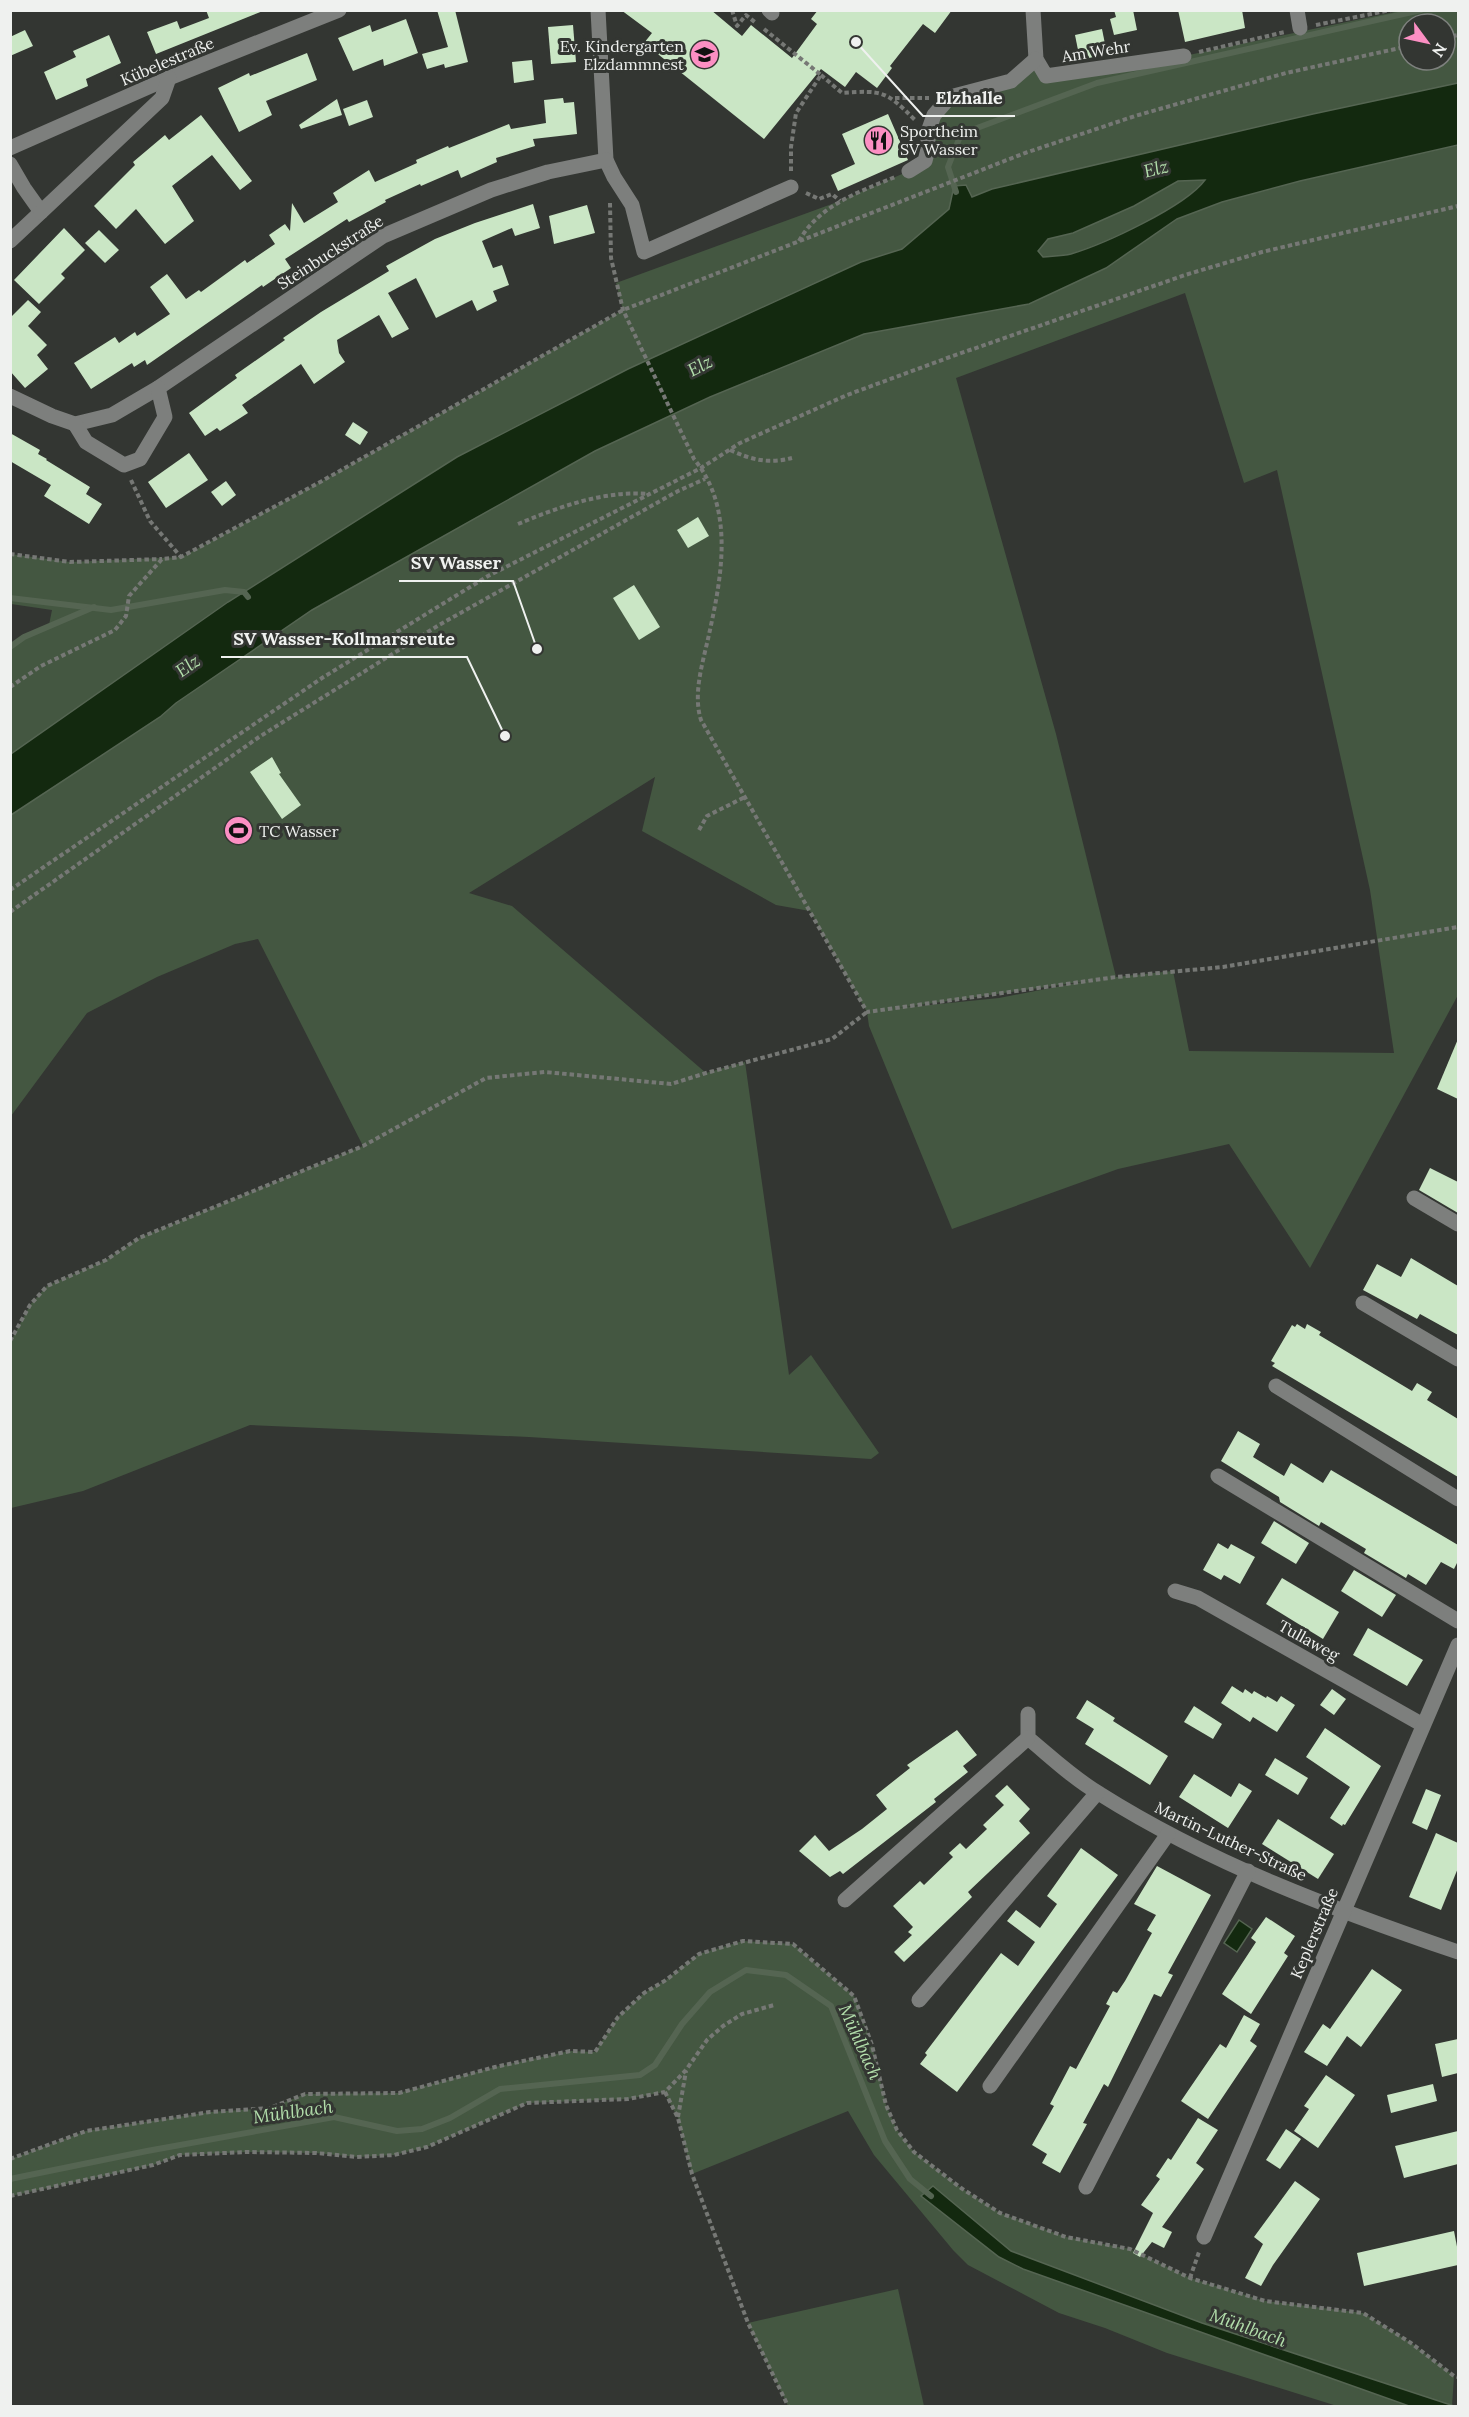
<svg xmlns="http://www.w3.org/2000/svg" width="1469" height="2417" viewBox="0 0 1469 2417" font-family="Lora,serif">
<rect width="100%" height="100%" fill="#333632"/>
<g fill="#445741" fill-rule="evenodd">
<path d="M1399 11H1458V83L1313 114 992 189 949 209 902 249 861 262 628 369 457 457 228 602 11 754V647L24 637 49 625 52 610 11 604 10 554 70 562 182 557 322 481 623 310 616 283 840 201 909 171 925 160 928 132 950 97 1011 81 1036 59 1046 76 1184 56ZM1409 24H1445V60H1409Z"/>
<path d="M1458 145V995L1310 1268 1229 1144 1118 1169 952 1229 869 1026 867 1012 810 911 776 905 642 831 655 777 469 893 512 906 706 1073 745 1062 789 1375 811 1355 879 1453 871 1459 529 1437 250 1425 83 1491 11 1508V1341L30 1305 47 1286 106 1260 139 1238 363 1146 258 939 235 944 157 977 87 1013 11 1116V815L160 717 176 703 312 610 595 451 711 397 864 334 1029 304 1106 268 1177 219 1222 202 1300 181ZM1185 293 1244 483 1277 470 1370 890 1394 1053 1189 1051 1173 971 1116 977 1056 734 956 378ZM1087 981 999 998 899 1008Z"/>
<path d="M1205 179C1185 207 1105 244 1071 254 1062 256 1052 256 1042 257L1038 251 1048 239 1073 233 1134 206 1178 181Z"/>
<polygon points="743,1941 793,1944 854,1996 872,2045 886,2105 897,2130 914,2152 961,2188 1000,2213 1066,2237 1130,2249 1190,2278 1265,2301 1363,2313 1411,2343 1454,2376 1452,2406 1337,2406 1167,2353 1105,2328 1059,2313 968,2265 953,2250 874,2155 848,2111 692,2174 678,2118 664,2092 628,2099 527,2103 427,2147 394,2155 358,2157 316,2153 247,2152 180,2155 153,2165 11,2196 11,2159 86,2131 210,2112 270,2108 305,2094 399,2093 495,2067 570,2051 595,2052 618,2017 644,1993 666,1980 699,1954"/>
<polygon points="898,2289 924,2406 788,2406 748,2323"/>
</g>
<g fill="#13290f" stroke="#556552" stroke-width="1.5" fill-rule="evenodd">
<path d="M1458 83V145L1300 181 1222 202 1177 219 1106 268 1029 304 864 334 710 397 595 451 312 610 176 703 160 717 11 815V754L228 602 457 457 628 369 861 262 902 249 949 209 954 186 966 185 972 197 992 189 1313 114ZM1205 180C1185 207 1104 244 1071 254 1062 256 1052 256 1043 257L1038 251 1048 239 1073 233 1134 206 1178 181Z"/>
<polygon points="1239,1920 1252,1929 1237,1952 1224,1943"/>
<polygon points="933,2186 1011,2251 1202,2323 1454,2406 1409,2406 1023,2269 999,2257 921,2196"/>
</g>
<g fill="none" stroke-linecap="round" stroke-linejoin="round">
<g stroke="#556552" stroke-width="6">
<polyline points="956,192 948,167 961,134 1097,83 1421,10"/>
<polyline points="10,598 111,610 225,590 244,592 248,597"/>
<polyline points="10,647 24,637 94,607"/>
<polyline points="10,2179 147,2151 334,2117 397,2131 422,2129 450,2118 500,2089 640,2075 655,2065 682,2024 710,1992 746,1970 786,1975 831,2006 885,2141 910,2179 931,2196"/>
</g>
</g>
<g fill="#cae6c5">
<polygon points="206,10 263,11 156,54 147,32 177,21 180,29 209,18"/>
<polygon points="437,10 455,10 468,62 445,68 444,64 427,69 422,54 448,47"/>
<polygon points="621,10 711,10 742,36 751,25 792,58 817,24 811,19 818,10 952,10 935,33 923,24 890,66 892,68 877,88 856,72 845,87 821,69 764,139 644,43 652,33"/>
<polygon points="1114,10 1133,10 1137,30 1114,35 1110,19 1116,17"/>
<polygon points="1178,10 1242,10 1245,28 1185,42"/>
<polygon points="406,19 418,53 384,66 383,59 353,71 338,38 370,25 372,32"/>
<polygon points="573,25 576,62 551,64 548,27"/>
<polygon points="1102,29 1107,54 1080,60 1075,35"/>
<polygon points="25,30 33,46 10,56 10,37"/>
<polygon points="109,35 121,63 86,79 88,86 56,100 44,72 76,57 73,51"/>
<polygon points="307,53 317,80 266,101 272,115 239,132 218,88 249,73 250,76"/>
<polygon points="532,60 534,80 514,83 512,62"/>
<polygon points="563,98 564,103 574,102 577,134 533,139 535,146 496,158 497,162 461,178 458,170 421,186 420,184 385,200 386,202 349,222 347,219 285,259 291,268 263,287 262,285 147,365 145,360 134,367 132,363 91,389 74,363 115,337 119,343 135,332 137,336 170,314 150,287 167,274 186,299 199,290 201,292 245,260 247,263 275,244 269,235 285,224 290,231 292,203 304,223 338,202 333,193 369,170 375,182 417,163 416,160 448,146 449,148 509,124 511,129 546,123 544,100"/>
<polygon points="337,99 342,115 301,129 299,125"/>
<polygon points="367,100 373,117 349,126 343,109"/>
<polygon points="888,114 908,160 838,191 831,175 855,164 842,134"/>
<polygon points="201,115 252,181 240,190 212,155 172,186 194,221 165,244 136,209 116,229 94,206 135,165 133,162 165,135 169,140"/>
<polygon points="533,204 540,228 515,236 512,228 482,241 493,268 502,265 509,285 493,291 497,301 477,311 472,300 436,318 416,278 388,293 409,329 392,338 379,315 337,340 339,353 345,362 314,384 301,364 242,405 248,413 220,431 217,428 205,436 189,413 237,378 235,375 285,340 283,338 321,312 389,271 386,266 435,239 475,223"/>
<polygon points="587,205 595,233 554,244 549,216"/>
<polygon points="64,228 85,250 61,274 65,278 39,304 14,280"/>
<polygon points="99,230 119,250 105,263 85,243"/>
<polygon points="28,300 41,312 28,326 47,345 37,355 48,369 25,388 10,371 10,318"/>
<polygon points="353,422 368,432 360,445 345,435"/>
<polygon points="10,433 40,450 38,454 47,459 46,460 90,487 86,494 102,504 89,524 44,496 51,485 10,461"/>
<polygon points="189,453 208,480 166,508 148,482"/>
<polygon points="226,481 236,495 222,506 211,492"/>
<polygon points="698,517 709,536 688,548 677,530"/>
<polygon points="634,585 660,627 639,640 613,598"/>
<polygon points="272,757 281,773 279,774 301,805 282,819 250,772"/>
<polygon points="1458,1039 1458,1099 1437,1089"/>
<polygon points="1430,1168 1458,1182 1458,1213 1419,1190"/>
<polygon points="1411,1258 1458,1286 1458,1335 1420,1314 1417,1319 1363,1290 1377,1264 1401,1277"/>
<polygon points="1297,1324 1305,1329 1307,1324 1321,1332 1319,1335 1412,1391 1417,1383 1432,1392 1427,1400 1458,1419 1458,1477 1272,1366 1275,1363 1271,1361 1292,1325 1295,1327"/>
<polygon points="1238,1431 1260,1444 1253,1457 1284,1476 1291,1463 1323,1483 1331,1470 1458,1545 1458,1561 1454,1569 1441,1562 1426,1585 1408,1574 1406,1578 1364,1553 1366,1549 1321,1522 1319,1526 1280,1502 1279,1497 1221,1461"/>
<polygon points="1274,1521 1309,1543 1296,1564 1261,1543"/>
<polygon points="1218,1543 1228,1549 1231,1544 1255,1557 1240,1584 1224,1575 1221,1580 1203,1570"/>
<polygon points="1354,1570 1396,1595 1382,1617 1341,1591"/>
<polygon points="1282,1578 1339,1612 1323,1639 1266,1604"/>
<polygon points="1368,1628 1423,1660 1407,1686 1353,1655"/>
<polygon points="1232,1686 1243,1693 1245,1689 1252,1694 1254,1691 1266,1698 1267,1696 1277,1702 1281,1696 1295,1705 1277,1732 1253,1717 1250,1722 1221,1703"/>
<polygon points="1332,1689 1346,1699 1334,1715 1320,1705"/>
<polygon points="1087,1700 1115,1718 1113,1721 1168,1756 1150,1785 1085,1744 1094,1729 1076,1718"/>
<polygon points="1194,1706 1222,1724 1213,1739 1184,1722"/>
<polygon points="1325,1728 1381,1766 1345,1825 1343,1824 1342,1826 1330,1818 1350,1787 1306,1757"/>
<polygon points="957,1730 977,1755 963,1766 968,1772 934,1799 936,1802 843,1874 840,1871 830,1877 799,1851 815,1835 829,1851 862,1829 887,1809 876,1795 910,1768 907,1765"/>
<polygon points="1275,1758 1308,1778 1298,1795 1265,1775"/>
<polygon points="1194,1774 1231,1797 1239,1783 1252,1791 1228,1828 1179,1797"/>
<polygon points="1007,1785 1030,1809 1019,1821 1030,1833 968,1892 972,1897 904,1962 894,1952 912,1935 908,1932 913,1927 893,1906 920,1881 924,1885 953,1857 949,1853 960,1843 966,1849 987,1829 983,1825 1004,1805 995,1796"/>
<polygon points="1426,1789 1441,1795 1427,1830 1412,1823"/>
<polygon points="1278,1819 1334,1854 1318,1879 1262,1844"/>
<polygon points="1436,1833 1458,1843 1458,1868 1441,1910 1409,1897"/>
<polygon points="1081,1848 1118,1875 957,2092 920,2064 927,2055 925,2053 1001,1953 1018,1966 1035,1942 1007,1921 1016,1910 1040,1928 1057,1904 1047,1896"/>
<polygon points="1157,1866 1211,1895 1168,1973 1173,1975 1161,1997 1154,1994 1108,2087 1104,2084 1083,2123 1087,2124 1060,2173 1042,2163 1047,2154 1032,2145 1054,2106 1050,2104 1070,2066 1076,2069 1110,2006 1106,2004 1113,1991 1117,1993 1125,1981 1152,1933 1147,1930 1156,1915 1134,1904"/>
<polygon points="1266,1917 1295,1936 1284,1953 1288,1956 1251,2014 1222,1994 1256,1942 1251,1938"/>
<polygon points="1372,1969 1402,1990 1361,2047 1347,2036 1327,2066 1304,2052 1323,2024 1330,2029"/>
<polygon points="1244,2015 1260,2024 1250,2041 1257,2046 1208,2119 1181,2101 1220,2044 1226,2048"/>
<polygon points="1458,2039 1458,2073 1442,2077 1435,2044"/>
<polygon points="1326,2075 1355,2095 1318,2148 1294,2131 1309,2109 1304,2106"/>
<polygon points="1433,2084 1437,2101 1391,2113 1387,2095"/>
<polygon points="1198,2118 1218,2130 1196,2163 1204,2169 1162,2227 1172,2232 1164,2248 1152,2242 1140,2257 1133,2253 1153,2213 1141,2205 1160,2179 1156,2176 1168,2158 1171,2160"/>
<polygon points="1286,2129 1301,2139 1280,2169 1266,2160"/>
<polygon points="1458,2131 1458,2164 1404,2178 1395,2146"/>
<polygon points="1295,2181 1320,2199 1273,2265 1261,2286 1245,2278 1263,2244 1254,2237"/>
<polygon points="1454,2231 1458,2252 1458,2265 1364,2286 1357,2253"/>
</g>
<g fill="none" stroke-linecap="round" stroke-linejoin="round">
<g stroke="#767875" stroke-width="4" stroke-dasharray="4.5 3" stroke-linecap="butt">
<polyline points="732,10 737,26 746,15 756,23"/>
<polyline points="1316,25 1391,10"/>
<polyline points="764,29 821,75 796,113 791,147 791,172"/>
<polyline points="1445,38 1458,35"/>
<polyline points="1199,52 1285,32"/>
<path d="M821 75 842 93C883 90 886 91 915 120"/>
<polyline points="895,98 929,98"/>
<polyline points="806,193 819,199 832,194 840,201"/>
<path d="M610 203 611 258 623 310 694 459C736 510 721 580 708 639 702 665 693 695 701 720L867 1012 1116 977 1223 967 1458 927"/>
<path d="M799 241C819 205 859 192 895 177"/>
<path d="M730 450C752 460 768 464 792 458"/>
<polyline points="131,480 150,521 181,557"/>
<path d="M518 524C559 507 604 490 650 494"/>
<polyline points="10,554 70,562 162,559"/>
<polyline points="10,687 41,666 115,630 126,616 129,596 162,559 181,557 322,481 623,310 1025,153 1135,116 1286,73 1409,46"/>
<polyline points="699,830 707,816 745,797"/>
<polyline points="10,890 322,678 488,576 701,468 740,443 847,395 950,357 1185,275 1262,252 1458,206"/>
<polyline points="10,912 259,737 439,625 678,491 705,479"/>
<polyline points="10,1341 30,1305 47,1286 106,1260 139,1238 363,1146 486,1078 545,1072 671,1084 706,1073 832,1039 867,1012"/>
<polyline points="665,2092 678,2118 692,2174 748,2323 788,2406"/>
<polyline points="678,2117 686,2071"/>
<polyline points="10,2159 86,2131 210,2112 270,2108 305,2094 399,2093 495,2067 570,2051 595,2052 618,2017 644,1993 666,1980 699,1954 743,1941 793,1944 854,1996 872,2045 886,2105 897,2130 914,2152 961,2188 1000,2213 1066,2237 1130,2249 1190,2278 1265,2301 1363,2313 1411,2343 1454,2376 1458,2377"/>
<polyline points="10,2196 153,2165 180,2155 247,2152 316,2153 357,2157 394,2155 427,2147 527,2103 628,2099 665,2092 686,2070 707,2040 723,2026 742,2014 774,2005"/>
<polyline points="1190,2278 1199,2252"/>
</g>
<g stroke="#7d7f7d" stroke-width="15">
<polyline points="598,10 606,160 614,177 632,205 644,252 791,187"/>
<polyline points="769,10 772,13"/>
<polyline points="1033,10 1036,59 1046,76 1184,56"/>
<polyline points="1297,10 1300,28"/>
<polyline points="10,148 169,78 339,10"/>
<polyline points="10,164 24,188 41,212 10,241"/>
<polyline points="909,171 925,161 928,149 928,132 934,115 950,97 1011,81 1036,59"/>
<polyline points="41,212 162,98 169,78"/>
<polyline points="10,396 52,416 75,424 112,415 158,388 383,236 491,190 548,172 606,160"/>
<polyline points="75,424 86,442 124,465 140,459 165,417 158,388"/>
<polyline points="1414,1198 1458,1224"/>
<polyline points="1363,1303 1458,1359"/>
<polyline points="1276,1386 1458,1499"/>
<polyline points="1218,1476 1458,1621"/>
<polyline points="1175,1591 1198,1598 1423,1725"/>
<path d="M1028 1714V1738C1051 1757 1074 1779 1100 1794 1211 1864 1335 1910 1458 1952"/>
<polyline points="845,1900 1028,1738"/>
<polyline points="919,2000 1097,1793"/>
<polyline points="990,2086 1168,1834"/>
<polyline points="1086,2187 1248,1871"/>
<polyline points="1204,2237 1458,1645"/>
</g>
</g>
<defs>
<symbol id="school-disc" viewBox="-11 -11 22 22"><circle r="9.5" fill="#fc8fc3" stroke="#333632"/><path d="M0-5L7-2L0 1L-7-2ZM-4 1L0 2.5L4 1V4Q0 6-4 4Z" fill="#111"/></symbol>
<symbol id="restaurant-disc" viewBox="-11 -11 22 22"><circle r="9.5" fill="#fc8fc3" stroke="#333632"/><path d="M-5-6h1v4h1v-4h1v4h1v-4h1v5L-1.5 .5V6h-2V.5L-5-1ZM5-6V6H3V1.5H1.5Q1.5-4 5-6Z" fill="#111"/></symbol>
<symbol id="stadium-disc" viewBox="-11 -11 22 22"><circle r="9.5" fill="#fc8fc3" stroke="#333632"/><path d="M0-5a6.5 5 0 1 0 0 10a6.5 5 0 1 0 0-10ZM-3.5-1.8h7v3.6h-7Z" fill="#111"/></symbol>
</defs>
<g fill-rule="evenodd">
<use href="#school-disc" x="688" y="38" width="33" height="33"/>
<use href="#restaurant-disc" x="862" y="124" width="33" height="33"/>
<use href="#stadium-disc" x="222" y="814" width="33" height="33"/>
</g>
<g text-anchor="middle" stroke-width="6" stroke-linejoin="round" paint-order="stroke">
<g font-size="16" fill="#eff1ef" stroke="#333632" text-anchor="start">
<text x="684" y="52" text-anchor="end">Ev. Kindergarten<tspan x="684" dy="18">Elzdammnest</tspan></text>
<text x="900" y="137">Sportheim<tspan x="900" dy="18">SV Wasser</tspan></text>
<text x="259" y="837">TC Wasser</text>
</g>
<g font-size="16" fill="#eff1ef" stroke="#333632">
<text transform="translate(1096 51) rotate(-9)" y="6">Am Wehr</text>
<text transform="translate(167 61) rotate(-23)" y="6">Kübelestraße</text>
<text transform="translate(330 252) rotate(-33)" y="6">Steinbuckstraße</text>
<text transform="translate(1309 1640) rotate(29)" y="6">Tullaweg</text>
<text transform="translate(1231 1841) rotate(25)" y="6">Martin-Luther-Straße</text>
<text transform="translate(1314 1933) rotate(-67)" y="6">Keplerstraße</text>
</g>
<g font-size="18" font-style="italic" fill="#b2deab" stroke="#333632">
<text transform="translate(1156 169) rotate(-14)" y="6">Elz</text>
<text transform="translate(700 366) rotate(-27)" y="6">Elz</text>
<text transform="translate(188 666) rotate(-35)" y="6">Elz</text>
<text transform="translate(860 2042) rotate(66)" y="6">Mühlbach</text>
<text transform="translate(293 2112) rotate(-8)" y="6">Mühlbach</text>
<text transform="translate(1248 2328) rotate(20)" y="6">Mühlbach</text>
</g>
</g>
<path fill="none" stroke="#eff1ef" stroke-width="2" d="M856 42L923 116H1015M537 649L513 581H399M505 736L467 657H221"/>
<g fill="#eff1ef" stroke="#333632" stroke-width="2">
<circle cx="856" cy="42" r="6"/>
<circle cx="537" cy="649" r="6"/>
<circle cx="505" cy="736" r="6"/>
</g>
<g font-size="18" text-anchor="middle" font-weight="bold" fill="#eff1ef" stroke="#333632" stroke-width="6" stroke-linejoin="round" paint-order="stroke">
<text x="969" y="104">Elzhalle</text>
<text x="456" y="569">SV Wasser</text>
<text x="344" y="645">SV Wasser-Kollmarsreute</text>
</g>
<rect width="1469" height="2417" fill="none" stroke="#eff1ef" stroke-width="24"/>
<g transform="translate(1427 42) rotate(123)"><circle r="28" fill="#333632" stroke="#7e817e" stroke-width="1.5"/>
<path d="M0-4.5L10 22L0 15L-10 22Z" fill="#fc8fc3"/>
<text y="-9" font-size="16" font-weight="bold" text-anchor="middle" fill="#eff1ef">N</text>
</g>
</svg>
